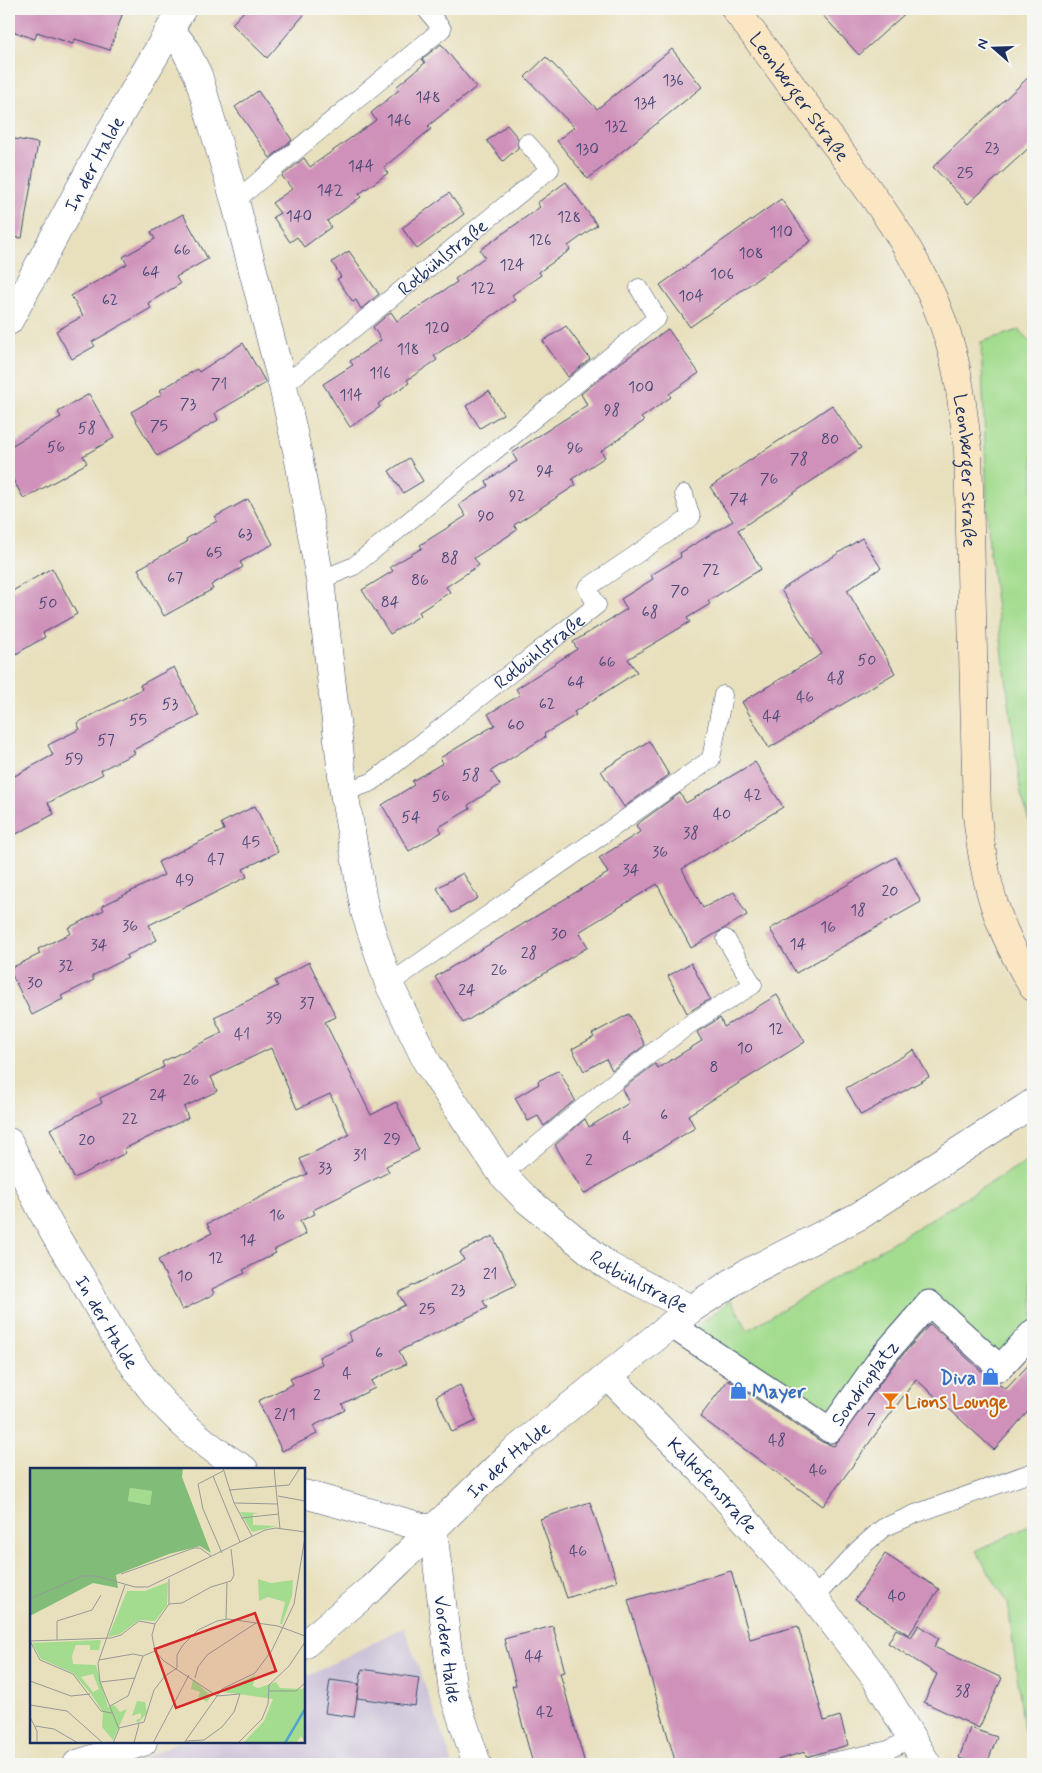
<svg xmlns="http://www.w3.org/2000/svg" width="1042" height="1773" viewBox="0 0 1042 1773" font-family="Mynerve,sans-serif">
<rect width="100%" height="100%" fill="#f6f6f2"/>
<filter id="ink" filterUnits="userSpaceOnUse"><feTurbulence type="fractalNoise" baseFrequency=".02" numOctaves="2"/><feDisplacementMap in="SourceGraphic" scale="10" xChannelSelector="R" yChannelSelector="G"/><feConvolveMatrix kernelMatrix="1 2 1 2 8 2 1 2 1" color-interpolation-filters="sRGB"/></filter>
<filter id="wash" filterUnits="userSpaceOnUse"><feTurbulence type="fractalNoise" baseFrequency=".0096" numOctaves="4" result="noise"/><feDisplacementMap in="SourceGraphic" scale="20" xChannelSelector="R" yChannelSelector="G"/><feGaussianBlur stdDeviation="1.12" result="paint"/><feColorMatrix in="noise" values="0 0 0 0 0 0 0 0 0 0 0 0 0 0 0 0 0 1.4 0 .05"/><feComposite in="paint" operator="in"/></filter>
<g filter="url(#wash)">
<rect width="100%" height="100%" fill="#e8e0bd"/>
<polygon fill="#c9bfd7" points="404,1627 453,1764 133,1764 177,1742 304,1742 304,1678"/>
<g fill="#a3dc8e" stroke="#5f8676">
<polygon points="1019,330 1033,345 1033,834 1021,794 989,547 981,342"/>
<polygon points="1033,1157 1033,1332 1000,1368 929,1303 830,1430 682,1341 704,1321 731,1300 748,1330"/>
<polygon points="1033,1524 1033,1734 1024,1731 1008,1603 976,1551"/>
</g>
<g id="blocks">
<g fill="#cf91b9">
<polygon points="9,9 124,9 110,50 75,39 73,44 37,32 35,39 9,30"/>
<polygon points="246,9 309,9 267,58 232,24"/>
<polygon points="817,9 910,9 859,55"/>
<polygon points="441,44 476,87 428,126 431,129 384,167 388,173 359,194 361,197 327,221 331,227 304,247 297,237 290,242 273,217 280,213 272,203 292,189 282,176 304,158 310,167 376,120 371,113 399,90 396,87 425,63 422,59"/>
<polygon points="672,49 702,87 588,179 557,141 574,127 525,77 546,57 597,109"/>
<polygon points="1033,73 1033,144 968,204 933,167"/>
<polygon points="258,91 292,140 270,158 235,107"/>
<polygon points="507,125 518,138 518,148 503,161 487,141"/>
<polygon points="9,138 38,143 22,238 9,237"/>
<polygon points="566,182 597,225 568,246 570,250 539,272 541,275 512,295 515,300 434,356 437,360 407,380 409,383 378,404 380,407 350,427 323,384 353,365 350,361 381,340 373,327 391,312 397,321 457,282 455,279 485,257 480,250 540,207 537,203"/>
<polygon points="449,193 464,214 417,249 402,228"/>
<polygon points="781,199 811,241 690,327 660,285"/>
<polygon points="183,214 208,259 176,277 180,284 148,303 151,308 92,342 95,346 72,359 56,331 83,316 71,296 127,264 123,257 155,239 151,232"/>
<polygon points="349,251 379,294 361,309 356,300 353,302 337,279 341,277 332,262"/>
<polygon points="566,326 590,359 568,377 543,341"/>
<polygon points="668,329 699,373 669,394 671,397 641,418 644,421 601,451 605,457 572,479 576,485 514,525 517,530 474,558 479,565 446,587 450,592 419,612 421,615 390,634 362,590 393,571 390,567 422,548 420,545 466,516 459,505 488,486 486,481 517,461 512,453 587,405 581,394 613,368"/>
<polygon points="243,343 266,383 215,413 218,420 157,456 131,412 162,394 160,390 197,369 199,372"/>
<polygon points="489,391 503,414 480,428 466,406"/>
<polygon points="89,394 114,438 83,456 87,463 24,499 9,473 9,447 61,417 58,412"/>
<polygon points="832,405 861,448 738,530 761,569 708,601 710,604 687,618 690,622 628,659 637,672 574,712 576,715 544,734 545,737 491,771 500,785 468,805 470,809 439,827 442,832 409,851 382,805 414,785 412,781 443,763 440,758 495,725 488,714 520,695 516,689 577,649 573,642 627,609 621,599 653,579 651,575 681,557 680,553 733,521 710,487"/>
<polygon points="409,458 423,481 403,493 389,471"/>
<polygon points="248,499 273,544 240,562 243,567 211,585 213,589 164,616 138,569 187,542 186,539 217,521 215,517"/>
<polygon points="862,538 881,568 847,590 895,673 769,748 742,702 822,654 781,590"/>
<polygon points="52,568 77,614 43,633 45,637 9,658 9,593"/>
<polygon points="174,667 199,716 133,750 135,753 101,770 103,774 48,803 54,814 9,838 9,779 53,755 48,745 80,729 77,723 142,689 140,685"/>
<polygon points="649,741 669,775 624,807 601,771"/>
<polygon points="755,762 783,807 682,869 703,908 734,892 747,915 691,948 657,884 579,932 588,947 463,1023 435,977 608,873 599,858 640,832 636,825 680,793 686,803"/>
<polygon points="255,806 278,852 243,869 247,877 149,925 157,940 126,956 128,958 92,976 94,980 61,996 63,999 32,1015 9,969 40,954 38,949 71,933 68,928 104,910 102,906 164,875 158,862 224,830 221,823"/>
<polygon points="896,857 921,902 796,973 770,929"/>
<polygon points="463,873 478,898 452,913 437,888"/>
<polygon points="309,962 336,1017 325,1022 371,1115 396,1102 419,1150 386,1166 389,1172 313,1210 315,1214 300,1221 306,1234 274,1250 276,1253 243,1270 245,1273 212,1289 214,1294 182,1310 158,1260 212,1233 207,1224 307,1174 300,1159 349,1135 330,1094 297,1109 271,1048 211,1077 217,1091 184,1107 188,1118 124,1149 126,1153 74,1178 50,1129 102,1103 100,1098 164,1067 162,1062 222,1033 214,1017 278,986 275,981"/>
<polygon points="691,963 710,999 687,1013 668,976"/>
<polygon points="777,995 805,1042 688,1115 695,1128 584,1194 555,1145 585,1119 589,1127 629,1103 622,1089 655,1064 658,1068 702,1041 697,1032 720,1018 724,1027"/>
<polygon points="629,1014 645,1045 612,1070 606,1059 584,1071 572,1049 594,1037 592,1034"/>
<polygon points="914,1050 929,1077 861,1115 846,1088"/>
<polygon points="559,1070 575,1100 544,1126 538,1116 528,1121 515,1098 539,1084 538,1081"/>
<polygon points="493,1236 516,1285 483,1301 487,1308 399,1351 406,1364 371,1381 375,1388 342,1404 345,1410 313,1426 317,1434 282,1451 258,1401 293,1384 290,1379 322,1364 319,1357 352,1341 348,1333 405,1305 398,1293 464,1260 460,1252"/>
<polygon points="930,1324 990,1379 1006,1389 1033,1360 1033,1406 994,1450 916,1379 823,1506 700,1417 728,1380 822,1442 834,1446 892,1367"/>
<polygon points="460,1385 476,1421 452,1432 436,1396"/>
<polygon points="590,1502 617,1581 567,1598 540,1519"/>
<polygon points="885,1554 939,1589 909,1635 855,1600"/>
<polygon points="731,1571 750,1639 798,1626 824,1721 840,1716 848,1745 806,1757 805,1752 763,1764 676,1764 628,1600"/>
<polygon points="919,1625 939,1638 934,1647 1002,1678 979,1728 924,1702 937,1674 888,1643 896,1629 911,1637"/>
<polygon points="553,1626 565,1672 560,1673 585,1764 533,1764 512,1686 516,1685 504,1639"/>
<polygon points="362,1669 419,1678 415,1706 357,1698"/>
<polygon points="330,1680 359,1684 354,1717 325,1713"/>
<polygon points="970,1728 997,1737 987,1764 978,1764 959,1758"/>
</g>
</g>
</g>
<g filter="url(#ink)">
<use href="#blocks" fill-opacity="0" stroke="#3a4a6c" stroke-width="1"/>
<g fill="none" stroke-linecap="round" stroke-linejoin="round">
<defs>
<g id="service">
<polyline points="235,201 442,29 426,9"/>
<path id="s1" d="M283 386 550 169 527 143"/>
<polyline points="320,580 354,566 657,318 639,288"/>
<path id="s2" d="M344 792 372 782 597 605 587 588 691 517 684 494"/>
<polyline points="389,984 711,759 723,695"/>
<polyline points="502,1174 619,1078 690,1024 753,985 726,939"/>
<polyline points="814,1598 858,1550 883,1528 915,1514 1033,1472"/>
<polyline points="822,1764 888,1750 910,1739"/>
</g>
<g id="pedestrian">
<path id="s3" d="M671 1325 830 1430 881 1358 929 1303 1000 1368 1033 1332"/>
</g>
<g id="minor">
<path id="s4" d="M170 29 184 47 198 75 235 201 283 386 298 455 320 580 344 792 365 912 389 984 428 1064 502 1174 527 1200 608 1266 691 1309"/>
<path id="s5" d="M9 321 109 134 182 9"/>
<path id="s6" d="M9 1142C22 1169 34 1197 49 1224 61 1246 75 1267 88 1289 131 1366 165 1423 244 1469"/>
<path id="s7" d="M609 1377 702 1471 814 1598 875 1677 927 1764"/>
<polyline points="304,1494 433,1530"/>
<path id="s8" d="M433 1530 453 1692 477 1764"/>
<path id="s9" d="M304 1645 372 1588 512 1453 691 1309 745 1274 859 1216 1033 1103"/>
<polyline points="77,1764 143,1742"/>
</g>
<g id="secondary">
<path id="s10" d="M735 9C768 53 801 98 834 143 880 204 927 267 949 341 960 376 963 414 968 449L977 814C984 884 997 927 1033 987"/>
</g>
</defs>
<use href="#service" stroke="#3a4a6c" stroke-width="19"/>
<use href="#pedestrian" stroke="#3a4a6c" stroke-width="27"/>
<use href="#minor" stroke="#3a4a6c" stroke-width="29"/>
<use href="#secondary" stroke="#3a4a6c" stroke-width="29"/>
<use href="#service" stroke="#fff" stroke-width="18"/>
<use href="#pedestrian" stroke="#fff" stroke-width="25"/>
<use href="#minor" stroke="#fff" stroke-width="28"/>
<use href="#secondary" stroke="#fbe6c4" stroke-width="28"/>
</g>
</g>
<defs>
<symbol id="shop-bare" viewBox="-9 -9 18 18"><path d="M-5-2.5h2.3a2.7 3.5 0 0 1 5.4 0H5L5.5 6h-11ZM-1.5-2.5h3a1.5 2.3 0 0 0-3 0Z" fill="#3f7fe0" stroke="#f6f6f2" stroke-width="2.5" paint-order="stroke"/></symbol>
<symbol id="bar-bare" viewBox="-9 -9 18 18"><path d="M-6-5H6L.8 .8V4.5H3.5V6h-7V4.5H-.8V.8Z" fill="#e8710a" stroke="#f6f6f2" stroke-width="2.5" paint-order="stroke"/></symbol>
</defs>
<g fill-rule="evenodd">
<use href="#shop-bare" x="978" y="1364" width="25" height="25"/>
<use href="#shop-bare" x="726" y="1378" width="25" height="25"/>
<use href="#bar-bare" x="878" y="1388" width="25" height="25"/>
</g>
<g text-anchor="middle" stroke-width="4" stroke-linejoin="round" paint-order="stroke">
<g font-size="16" fill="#484875">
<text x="673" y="85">136</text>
<text x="428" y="102">148</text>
<text x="645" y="108">134</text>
<text x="399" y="125">146</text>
<text x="616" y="131">132</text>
<text x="992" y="153">23</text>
<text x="587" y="154">130</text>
<text x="361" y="171">144</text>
<text x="965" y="178">25</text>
<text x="330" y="195">142</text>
<text x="299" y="221">140</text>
<text x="569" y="222">128</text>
<text x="781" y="237">110</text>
<text x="540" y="245">126</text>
<text x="182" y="255">66</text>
<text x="751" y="258">108</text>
<text x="512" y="270">124</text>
<text x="151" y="277">64</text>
<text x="722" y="279">106</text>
<text x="483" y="293">122</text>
<text x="691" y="301">104</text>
<text x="110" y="305">62</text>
<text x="437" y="333">120</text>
<text x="408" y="354">118</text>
<text x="380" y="378">116</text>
<text x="219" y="389">71</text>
<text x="641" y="392">100</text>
<text x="351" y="400">114</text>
<text x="188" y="409">73</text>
<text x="612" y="415">98</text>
<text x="159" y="431">75</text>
<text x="87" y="433">58</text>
<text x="830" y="444">80</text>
<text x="56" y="452">56</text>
<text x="575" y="453">96</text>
<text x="799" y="464">78</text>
<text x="545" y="476">94</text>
<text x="769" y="484">76</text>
<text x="517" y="501">92</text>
<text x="739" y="504">74</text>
<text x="486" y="521">90</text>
<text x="245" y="539">63</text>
<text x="214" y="558">65</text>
<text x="450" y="563">88</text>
<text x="711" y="575">72</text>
<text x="175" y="583">67</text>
<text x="420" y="585">86</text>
<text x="680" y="596">70</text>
<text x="390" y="607">84</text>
<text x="48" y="608">50</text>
<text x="650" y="617">68</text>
<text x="867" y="665">50</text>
<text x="607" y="667">66</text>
<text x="836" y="683">48</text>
<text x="576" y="687">64</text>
<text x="805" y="702">46</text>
<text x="170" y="709">53</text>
<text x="547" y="709">62</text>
<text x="772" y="721">44</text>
<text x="138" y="725">55</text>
<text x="516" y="730">60</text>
<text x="106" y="745">57</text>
<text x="74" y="764">59</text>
<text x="471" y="780">58</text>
<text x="753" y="800">42</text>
<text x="441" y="801">56</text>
<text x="722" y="819">40</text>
<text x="411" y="822">54</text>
<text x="691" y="838">38</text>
<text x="251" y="847">45</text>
<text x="660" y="857">36</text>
<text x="216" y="864">47</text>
<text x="631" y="875">34</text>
<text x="185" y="885">49</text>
<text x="890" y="896">20</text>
<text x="858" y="915">18</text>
<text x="130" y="931">36</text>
<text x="828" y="932">16</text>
<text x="559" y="939">30</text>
<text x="798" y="949">14</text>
<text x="99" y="950">34</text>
<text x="529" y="958">28</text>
<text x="66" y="971">32</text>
<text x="499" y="975">26</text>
<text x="35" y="988">30</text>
<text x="467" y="995">24</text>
<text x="307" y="1008">37</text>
<text x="274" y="1023">39</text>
<text x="776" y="1034">12</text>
<text x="242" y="1039">41</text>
<text x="745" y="1053">10</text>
<text x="714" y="1072">8</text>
<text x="191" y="1085">26</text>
<text x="158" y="1100">24</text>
<text x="664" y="1120">6</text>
<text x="130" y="1124">22</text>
<text x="627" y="1142">4</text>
<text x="392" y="1144">29</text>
<text x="87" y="1145">20</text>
<text x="360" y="1160">31</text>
<text x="589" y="1165">2</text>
<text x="325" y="1173">33</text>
<text x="277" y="1220">16</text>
<text x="248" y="1245">14</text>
<text x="216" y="1263">12</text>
<text x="490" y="1279">21</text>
<text x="185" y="1281">10</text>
<text x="458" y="1295">23</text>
<text x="427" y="1314">25</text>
<text x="379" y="1358">6</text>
<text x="347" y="1378">4</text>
<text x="317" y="1400">2</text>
<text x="285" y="1419">2/1</text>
<text x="871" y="1424">7</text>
<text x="777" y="1445">48</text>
<text x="818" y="1475">46</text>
<text x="578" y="1556">46</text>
<text x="897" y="1601">40</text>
<text x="534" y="1661">44</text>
<text x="963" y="1696">38</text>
<text x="545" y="1717">42</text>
</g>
<g font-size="19" fill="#1b2f5e" stroke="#f6f6f2">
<text dy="7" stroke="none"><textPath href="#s10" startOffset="109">Leonberger Straße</textPath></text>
<text dy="7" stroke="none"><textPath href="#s5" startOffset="179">In der Halde</textPath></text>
<text dy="7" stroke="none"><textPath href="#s1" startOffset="205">Rotbühlstraße</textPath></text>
<text dy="7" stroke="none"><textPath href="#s10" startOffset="528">Leonberger Straße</textPath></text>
<text dy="7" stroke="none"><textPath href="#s2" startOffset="242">Rotbühlstraße</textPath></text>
<text dy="7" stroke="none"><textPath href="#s4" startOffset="1382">Rotbühlstraße</textPath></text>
<text dy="7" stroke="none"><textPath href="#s6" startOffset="205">In der Halde</textPath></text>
<text dy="7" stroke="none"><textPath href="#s3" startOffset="249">Sondrioplatz</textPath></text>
<text dy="7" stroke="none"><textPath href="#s9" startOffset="276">In der Halde</textPath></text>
<text dy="7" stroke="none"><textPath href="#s7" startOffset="150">Kalkofenstraße</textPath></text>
<text dy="7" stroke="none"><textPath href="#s8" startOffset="120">Vordere Halde</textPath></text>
</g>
<g font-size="19" font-weight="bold" fill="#366cbe" stroke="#f6f6f2" text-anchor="end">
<text x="976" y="1384">Diva</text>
<text x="752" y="1398" text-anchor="start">Mayer</text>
</g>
<g font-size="19" font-weight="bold" fill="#c56008" stroke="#f6f6f2" text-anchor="start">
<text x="905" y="1408">Lions Lounge</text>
</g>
</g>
<g transform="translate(30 1468)">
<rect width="275" height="275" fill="#e8e0bd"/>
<path d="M100 20 122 23 120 37 98 33ZM210 44 229 45 223 46V57L247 58 222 64ZM228 111 241 115 263 112 262 128 252 156H250L255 134 238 129 229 133ZM138 114 137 137 125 153 109 152 90 166 78 169 97 123H115ZM71 172 69 182H60V177H46L42 188 43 196 66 197 78 239 84 237 90 244 97 241 83 272 72 259 73 244 61 226 43 205 11 191 2 175ZM63 206 69 221 63 224 51 209ZM225 207 223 218 228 220 246 214 250 220 272 221 275 218V275L271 268 266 275H213L234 253 243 231 193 224ZM163 211 181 228 177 234 168 229 170 224 161 221ZM107 233 115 234 117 245 108 255 106 252 111 250V245L102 248Z" fill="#a3dc8e" fill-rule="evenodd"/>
<path d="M0 0H153L152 9 181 85 170 78 139 86 86 107 88 120 63 115 0 148ZM100 20 122 23 120 37 98 33Z" fill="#82bc79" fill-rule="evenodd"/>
<path fill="none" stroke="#53a4ce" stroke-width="2.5" d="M255 275 275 241"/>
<path fill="none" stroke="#969997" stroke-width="1" d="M193 0 204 35 222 68M244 0 250 61M183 8 210 74M199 22 259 17 270 0M248 28 275 33M204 35 248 36M211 50 249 46M192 85 173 41 168 16 193 3M91 106 164 80H170L181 88M139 111V136L125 156 122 167 125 183 134 193 187 228 210 226 204 244 192 259 174 272 156 273M0 131 52 108H66L105 119H118L235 62 246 60 275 64M139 136 152 135 181 119 201 113 204 107 201 81M196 151 197 115M27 172V153L62 142 71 127M0 173 81 170 91 167 109 153 125 156M0 173 10 192 43 206 71 243 82 245M69 192 103 186 113 188M147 200V187L153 177 168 162 187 153 198 151 248 158 275 168M165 210 168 199 177 187 226 155M0 213 41 228 60 226M71 214 105 210M239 223H266L275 215M0 237 37 243 73 275M80 238 98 228 113 188 125 183M0 249 7 263V275M5 258 24 261 48 275M89 260 114 254 124 222 135 208 147 200M83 275 89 261 70 214 68 195 95 117M104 275 109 256M123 275 159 207M154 275 192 221 225 205 242 182 264 136 275 69M208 275 232 251 238 236 239 217 259 198 275 174"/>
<path fill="#d62828" fill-opacity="0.15" stroke="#d62828" stroke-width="2.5" d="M225 145 246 203 146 240 125 181Z"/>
<rect width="275" height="275" fill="none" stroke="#1b2f5e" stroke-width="2.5"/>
</g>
<rect width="1042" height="1773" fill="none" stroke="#f6f6f2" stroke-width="30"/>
<g transform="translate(994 48) rotate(290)" stroke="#f6f6f2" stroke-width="4" paint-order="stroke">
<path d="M0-4L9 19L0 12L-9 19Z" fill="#1b2f5e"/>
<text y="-8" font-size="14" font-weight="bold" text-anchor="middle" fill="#1b2f5e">N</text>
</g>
</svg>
